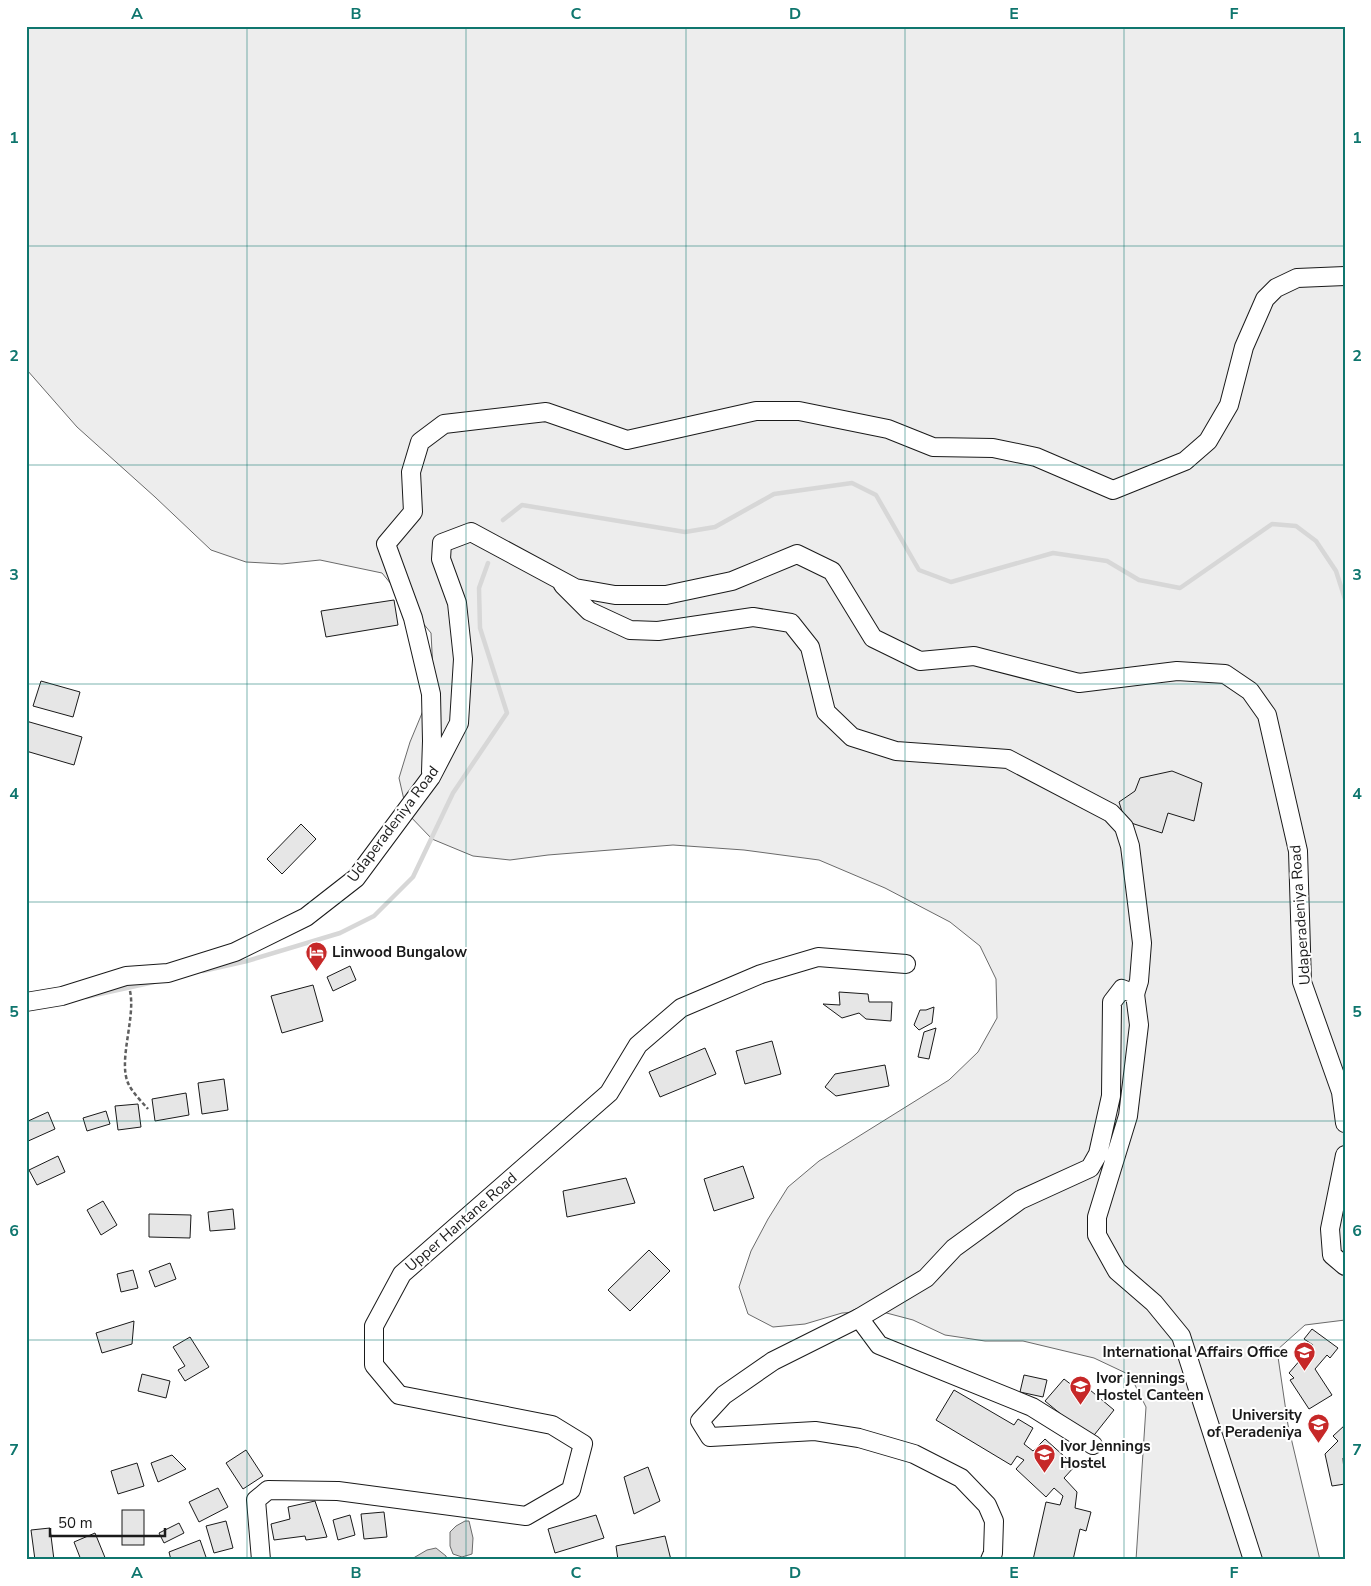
<svg xmlns="http://www.w3.org/2000/svg" width="1371" height="1586" viewBox="0 0 1371 1586" font-family="'Nunito Sans',sans-serif">
<rect width="100%" height="100%" fill="#fff"/>
<polygon fill="#ededed" stroke="#6a6a6a" points="26,26 1345,26 1345,1320 1305,1325 1277,1350 1288,1425 1320,1560 1136,1560 1146,1407 1130,1375 1094,1358 1023,1341 985,1341 945,1335 913,1320 879,1311 842,1313 805,1324 773,1327 748,1314 739,1287 751,1251 768,1219 788,1187 819,1161 949,1080 978,1052 997,1018 996,979 980,946 950,922 885,888 819,860 744,850 673,845 548,855 510,860 473,856 432,839 407,813 399,778 410,742 425,706 433,670 431,633 382,573 320,560 282,564 246,562 211,550 155,497 77,427 27,370"/>
<g fill="#d7d7d7" stroke="#6a6a6a">
<polygon points="465,1521 469,1521 473,1538 472,1554 462,1557 453,1554 450,1546 450,1532 456,1526"/>
<polygon points="436,1548 446,1556 447,1560 410,1560 427,1550"/>
</g>
<g fill="none" stroke-linecap="round" stroke-linejoin="round">
<g stroke="#d7d7d7" stroke-width="4.5">
<polyline points="503,520 522,505 685,532 715,527 774,494 852,483 876,495 919,570 951,582 1053,553 1107,561 1139,580 1180,588 1272,524 1296,526 1316,541 1336,571 1345,599"/>
<polyline points="203,971 247,961 340,933 374,916 413,877 453,793 507,713 480,628 479,588 488,563"/>
<polyline points="86,997 154,982"/>
</g>
</g>
<g fill="#e6e6e6" stroke="#1a1a1a">
<polygon points="394,600 398,625 326,637 321,611"/>
<polygon points="41,681 80,692 73,717 33,706"/>
<polygon points="26,721 82,737 74,765 26,751"/>
<polygon points="1172,771 1202,783 1194,821 1168,813 1162,833 1125,821 1119,802 1135,791 1140,778"/>
<polygon points="301,824 316,839 282,874 267,859"/>
<polygon points="350,966 356,980 333,991 327,977"/>
<polygon points="313,985 323,1021 282,1033 271,996"/>
<polygon points="839,992 868,994 869,1002 892,1002 891,1021 866,1019 859,1013 842,1018 823,1004 840,1005"/>
<polygon points="934,1007 932,1023 919,1030 914,1025 920,1010 926,1010"/>
<polygon points="936,1028 929,1059 918,1057 924,1032"/>
<polygon points="772,1041 781,1074 745,1084 736,1051"/>
<polygon points="705,1048 716,1074 660,1097 649,1072"/>
<polygon points="885,1065 889,1086 836,1096 825,1087 835,1074"/>
<polygon points="224,1079 228,1110 202,1114 198,1083"/>
<polygon points="186,1093 189,1115 155,1121 152,1099"/>
<polygon points="138,1104 141,1127 118,1130 115,1106"/>
<polygon points="106,1111 110,1124 87,1131 83,1118"/>
<polygon points="48,1112 55,1129 26,1142 26,1122"/>
<polygon points="58,1156 65,1172 37,1185 29,1170"/>
<polygon points="743,1166 754,1198 714,1211 704,1179"/>
<polygon points="626,1178 635,1203 567,1217 563,1191"/>
<polygon points="103,1201 117,1225 101,1235 87,1210"/>
<polygon points="233,1209 235,1229 210,1231 208,1212"/>
<polygon points="149,1214 191,1215 190,1238 149,1237"/>
<polygon points="649,1250 670,1271 630,1311 608,1290"/>
<polygon points="170,1263 176,1279 155,1287 149,1271"/>
<polygon points="133,1270 138,1288 121,1292 117,1274"/>
<polygon points="134,1321 132,1344 102,1353 96,1333"/>
<polygon points="1312,1329 1338,1348 1330,1358 1327,1355 1315,1369 1332,1395 1309,1409 1290,1380 1294,1378 1289,1373 1313,1345 1304,1339"/>
<polygon points="190,1337 209,1367 185,1381 178,1370 185,1366 173,1347"/>
<polygon points="142,1374 170,1381 166,1398 138,1391"/>
<polygon points="1024,1375 1047,1380 1043,1397 1020,1392"/>
<polygon points="1064,1379 1073,1386 1078,1380 1114,1410 1091,1439 1045,1401"/>
<polygon points="954,1390 1014,1425 1018,1419 1033,1428 1024,1444 1033,1451 1045,1439 1075,1466 1064,1478 1077,1492 1075,1508 1091,1512 1086,1531 1080,1529 1073,1560 1033,1560 1046,1502 1060,1505 1063,1496 1054,1488 1046,1497 1016,1469 1024,1460 1017,1456 1011,1465 936,1420"/>
<polygon points="1345,1425 1345,1456 1343,1458 1345,1484 1332,1486 1325,1454 1338,1441 1333,1436"/>
<polygon points="246,1450 263,1476 243,1489 226,1463"/>
<polygon points="172,1455 186,1469 158,1482 151,1463"/>
<polygon points="137,1463 144,1486 118,1494 111,1471"/>
<polygon points="648,1467 660,1501 634,1514 624,1477"/>
<polygon points="218,1488 228,1507 199,1522 189,1502"/>
<polygon points="315,1501 327,1537 306,1540 305,1536 274,1540 271,1524 290,1519 288,1507"/>
<rect x="122" y="1510" width="22" height="35"/>
<polygon points="384,1512 387,1537 364,1539 361,1514"/>
<polygon points="350,1515 355,1535 338,1540 333,1520"/>
<polygon points="596,1515 604,1538 555,1553 548,1529"/>
<polygon points="226,1521 233,1548 214,1553 206,1526"/>
<polygon points="179,1523 184,1533 164,1543 159,1533"/>
<polygon points="50,1528 54,1560 35,1560 31,1530"/>
<polygon points="95,1533 106,1560 81,1560 74,1542"/>
<polygon points="665,1536 671,1560 618,1560 616,1546"/>
<polygon points="200,1540 207,1560 171,1560 169,1552"/>
</g>
<g fill="none" stroke-linecap="round" stroke-linejoin="round">
<defs>
<g id="minor">
<polyline points="563,585 589,611 630,630 658,631 753,617 791,623 810,647 826,712 852,737 896,751 1008,759 1111,813 1124,827 1130,846 1142,943 1139,981 1135,994"/>
<polyline points="431,772 432,741 431,694 413,618 386,544 413,512 411,472 420,442 444,424 546,412 627,440 756,411 799,411 888,429 933,447 993,448 1036,457 1113,490 1185,461 1208,441 1229,405 1244,347 1265,299 1276,288 1297,278 1345,276"/>
<polyline points="26,1002 62,996 126,976 168,973 235,952 306,917 356,878 431,777 459,723 463,659 457,603 441,559 442,543 471,532 575,588 615,595 666,595 732,581 797,554 832,571 873,638 920,661 974,656 1079,683 1177,671 1225,674 1250,691 1267,715 1298,851 1302,982 1341,1092 1345,1123"/>
<polyline points="1345,1155 1330,1229 1332,1255 1345,1266"/>
<polyline points="859,1318 879,1345 1032,1407 1093,1445"/>
<polyline points="261,1560 256,1500 268,1490 338,1491 526,1516 571,1490 583,1444 552,1425 399,1395 374,1365 374,1326 402,1274 609,1093 638,1045 681,1008 761,974 818,957 906,964"/>
<polyline points="990,1560 993,1553 994,1521 987,1505 961,1478 914,1454 859,1438 815,1431 710,1437 700,1421 724,1395 773,1361 859,1318 926,1278 954,1248 1020,1200 1090,1168 1098,1154 1111,1096 1112,1002 1122,989 1135,994 1139,1025 1128,1116 1097,1217 1097,1235 1117,1271 1154,1303 1181,1336 1253,1560"/>
</g>
</defs>
<use href="#minor" stroke="#1a1a1a" stroke-width="20"/>
<path stroke="#5f5f5f" stroke-width="2.5" stroke-dasharray="4 2.5" stroke-linecap="butt" d="M130 991C136 1018 117 1063 129 1085 133 1093 142 1102 148 1109"/>
<use href="#minor" stroke="#fff" stroke-width="18"/>
</g>
<path fill="none" stroke="#0f766e" stroke-width="1" stroke-opacity="0.55" d="M247 26V1560M466 26V1560M686 26V1560M905 26V1560M1124 26V1560M26 246H1345M26 465H1345M26 684H1345M26 902H1345M26 1121H1345M26 1340H1345"/>
<defs>
<symbol id="hotel-pin" viewBox="-11 -11 22 30"><path d="M0 17L-7.5 6A9.5 9.5 0 1 1 7.5 6Z" fill="#c62828" stroke="#fff"/><path d="M-6-4.5h1.5V1H6V5H4.5V3h-9V5H-6ZM-4 0a1.8 1.8 0 1 1 3.6 0ZM.5 0V-2.5h3Q6-2.5 6 0Z" fill="#fff"/></symbol>
<symbol id="university-pin" viewBox="-11 -11 22 30"><path d="M0 17L-7.5 6A9.5 9.5 0 1 1 7.5 6Z" fill="#c62828" stroke="#fff"/><path d="M0-5L7-2L0 1L-7-2ZM-4 1L0 2.5L4 1V4Q0 6-4 4Z" fill="#fff"/></symbol>
</defs>
<g fill-rule="evenodd">
<use href="#hotel-pin" x="304" y="940" width="25" height="34"/>
<use href="#university-pin" x="1292" y="1340" width="25" height="34"/>
<use href="#university-pin" x="1068" y="1374" width="25" height="34"/>
<use href="#university-pin" x="1306" y="1412" width="25" height="34"/>
<use href="#university-pin" x="1032" y="1442" width="25" height="34"/>
</g>
<g text-anchor="middle" stroke-width="4" stroke-linejoin="round" paint-order="stroke">
<g font-size="15" fill="#1a1a1a" stroke="#fff">
<text transform="translate(393 824) rotate(-53)" y="5">Udaperadeniya Road</text>
<text transform="translate(1300 915) rotate(-94)" y="5">Udaperadeniya Road</text>
<text transform="translate(461 1222) rotate(-41)" y="5">Upper Hantane Road</text>
</g>
<g font-size="15" font-weight="bold" fill="#1a1a1a" stroke="#fff" text-anchor="start">
<text x="332" y="957">Linwood Bungalow</text>
<text x="1288" y="1357" text-anchor="end">International Affairs Office</text>
<text x="1096" y="1383">Ivor jennings<tspan x="1096" dy="17">Hostel Canteen</tspan></text>
<text x="1302" y="1420" text-anchor="end">University<tspan x="1302" dy="17">of Peradeniya</tspan></text>
<text x="1060" y="1451">Ivor Jennings<tspan x="1060" dy="17">Hostel</tspan></text>
</g>
</g>
<rect width="1371" height="1586" fill="none" stroke="#ffffff" stroke-width="55"/>
<path d="M50 1528v8h115v-8" fill="none" stroke="#1a1a1a" stroke-width="2.5"/>
<text x="58" y="1528" font-size="15" fill="#1a1a1a" stroke="#ffffff" stroke-width="4" paint-order="stroke">50 m</text>
<rect x="28" y="28" width="1316" height="1530" fill="none" stroke="#0f766e" stroke-width="2"/>
<g font-size="16" text-anchor="middle" font-weight="bold" fill="#0f766e">
<text x="137" y="19">A</text>
<text x="356" y="19">B</text>
<text x="576" y="19">C</text>
<text x="795" y="19">D</text>
<text x="1014" y="19">E</text>
<text x="1234" y="19">F</text>
<text x="14" y="143">1</text>
<text x="1357" y="143">1</text>
<text x="14" y="361">2</text>
<text x="1357" y="361">2</text>
<text x="14" y="580">3</text>
<text x="1357" y="580">3</text>
<text x="14" y="799">4</text>
<text x="1357" y="799">4</text>
<text x="14" y="1017">5</text>
<text x="1357" y="1017">5</text>
<text x="14" y="1236">6</text>
<text x="1357" y="1236">6</text>
<text x="14" y="1455">7</text>
<text x="1357" y="1455">7</text>
<text x="137" y="1578">A</text>
<text x="356" y="1578">B</text>
<text x="576" y="1578">C</text>
<text x="795" y="1578">D</text>
<text x="1014" y="1578">E</text>
<text x="1234" y="1578">F</text>
</g>
</svg>
